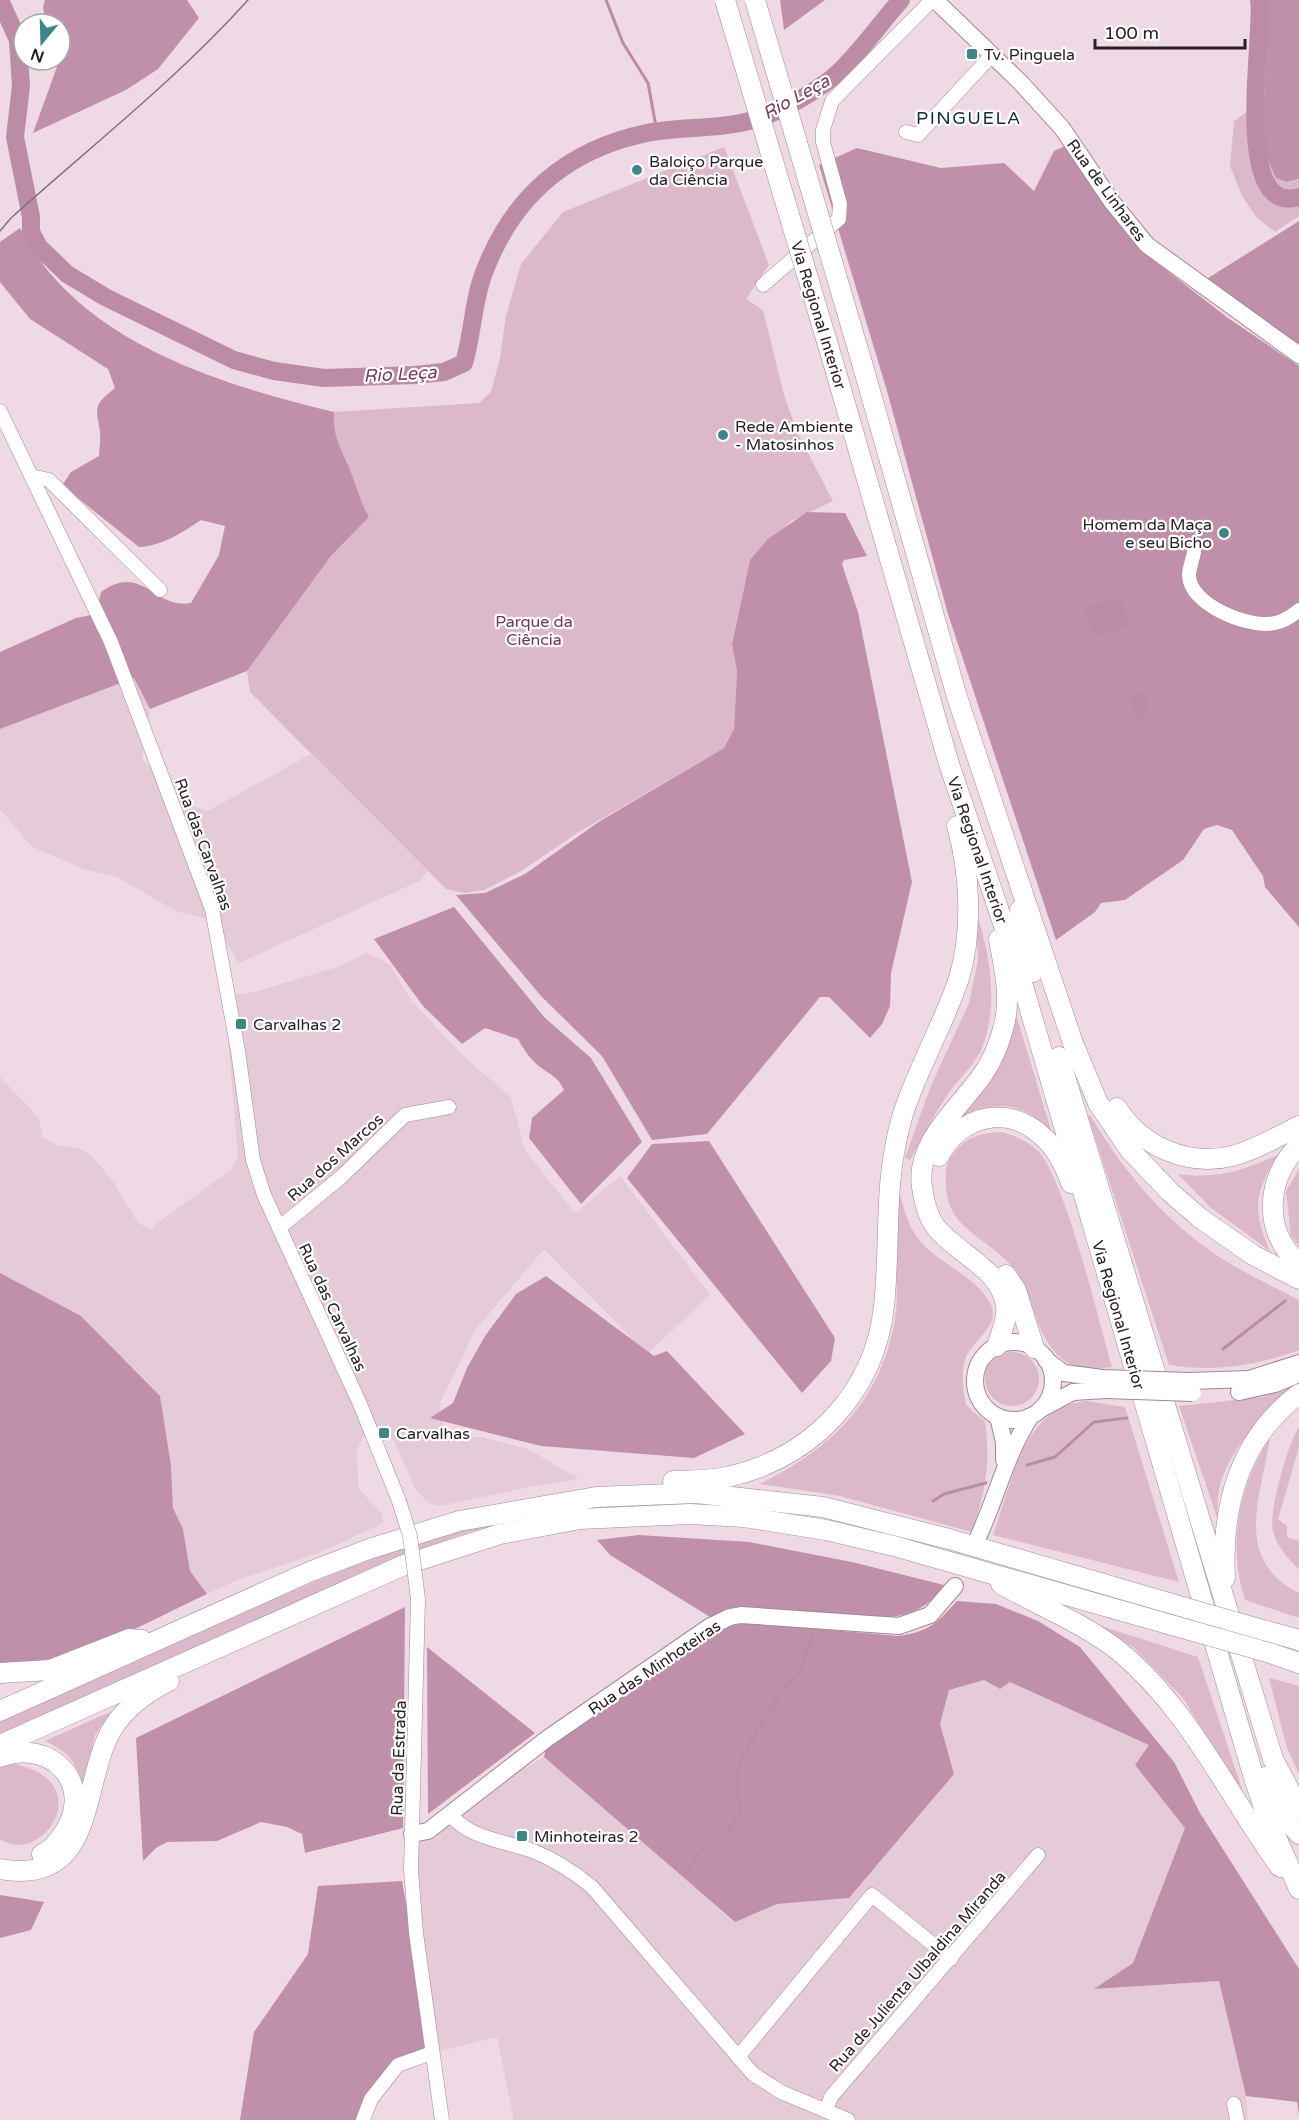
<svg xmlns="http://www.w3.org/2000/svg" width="1299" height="2120" viewBox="0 0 1299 2120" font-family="'Varela Round',sans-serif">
<rect width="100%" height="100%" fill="#efd9e4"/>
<g fill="#e5cad7">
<polygon points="135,678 150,709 142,760 183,794 187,804 208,811 311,754 428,871 419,881 239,963 212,920 176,911 117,877 83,869 31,846 0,809 0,729"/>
<polygon points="367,953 390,965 411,1000 464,1057 510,1096 525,1150 574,1212 577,1212 620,1176 710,1295 647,1354 544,1249 476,1329 441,1400 440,1419 453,1437 482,1437 530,1450 579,1479 529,1487 440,1506 428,1503 415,1488 394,1441 384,1431 367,1429 356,1452 359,1489 382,1514 383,1523 319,1553 235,1581 207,1594 190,1571 183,1529 173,1508 171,1465 160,1396 81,1316 0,1273 0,1077 38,1117 43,1137 59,1146 78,1148 93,1157 114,1183 138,1223 152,1230 155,1225 232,1169 238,1157 225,1001 230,991 240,994 255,992 337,967"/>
<polygon points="984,1680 1010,1682 1150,1745 1135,1765 1185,1828 1133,1963 1095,1989 1219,1981 1246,2096 1248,2120 514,2120 497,2037 432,2053 412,1835 544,1757 734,1922 777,1904 849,1898 954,1774 940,1724 949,1690"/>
</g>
<g fill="#dbb9cb">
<polygon points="1263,100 1262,148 1276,178 1286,182 1299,179 1299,216 1275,232 1257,218 1242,196 1230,166 1234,121"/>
<path d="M724 147 769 265 746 299 763 310 784 395 798 434 833 501 791 521 750 560 732 643 737 671 734 729 724 748 577 833 523 870 484 890 464 893 446 889 250 692 247 671 331 556 369 517C359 500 355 483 348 465 339 445 333 435 334 412L479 403 491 392 500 358 506 316 521 264 563 212Z"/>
<path d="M976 921H979C991 961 998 1007 982 1048 973 1068 955 1081 944 1100 932 1119 921 1140 910 1160L905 1158 930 1088 969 1003 978 960Z"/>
<path d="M1015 1011 1051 1130 1048 1131C1024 1100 993 1101 961 1118L960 1116C984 1084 1016 1055 1012 1012Z"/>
<path d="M1090 1115C1122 1169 1162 1218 1215 1254 1241 1272 1271 1285 1299 1300V1350C1257 1366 1213 1372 1169 1365L1088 1116Z"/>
<path d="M1001 1132C1015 1136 1026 1140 1037 1150 1065 1177 1099 1323 1112 1367 1097 1369 1082 1371 1068 1363 1038 1345 1035 1304 1019 1276 997 1239 946 1234 946 1183 946 1173 945 1165 951 1157 964 1138 978 1133 1001 1132Z"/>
<path d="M1278 1155C1254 1193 1252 1210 1270 1251L1211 1208 1178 1174C1219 1179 1241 1171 1278 1155Z"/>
<polygon points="1299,1169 1299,1246 1291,1236 1286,1191"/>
<path d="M899 1190C903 1206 907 1223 917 1237 936 1264 976 1274 991 1305 1001 1327 970 1341 965 1360 961 1375 963 1390 966 1405L985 1422C991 1464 985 1492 972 1532L840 1496 760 1484C832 1448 882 1400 895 1318 899 1297 895 1275 896 1254 896 1232 898 1211 899 1190Z"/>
<circle cx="1012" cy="1379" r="27"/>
<path d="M1299 1383C1268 1411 1232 1443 1220 1485 1217 1495 1218 1507 1217 1517L1179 1406 1263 1397Z"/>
<path d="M1086 1401 1125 1407 1179 1582 993 1535C1012 1484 1021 1408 1086 1401Z"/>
<path d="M1299 1427V1447L1278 1519 1287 1526V1537L1299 1541V1570C1288 1558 1277 1547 1273 1531 1268 1513 1288 1443 1299 1427Z"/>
<path d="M1270 1437C1262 1495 1231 1559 1299 1593V1618L1245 1600C1227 1543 1239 1488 1270 1437Z"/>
<path d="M524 1518 466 1533 401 1556 0 1734V1722C72 1689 144 1657 216 1625 316 1580 415 1536 524 1518Z"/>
<polygon points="1095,1624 1198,1657 1247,1804 1183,1698 1133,1647 1095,1626"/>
<polygon points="1269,1678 1299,1686 1299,1774 1287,1748"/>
<path d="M112 1711 95 1735 83 1786C75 1760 70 1753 45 1741Z"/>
<path d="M13 1764C100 1780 43 1868 0 1839V1768Z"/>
</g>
<g fill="#c090aa">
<polygon points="45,0 187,0 199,18 158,69 126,90 33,133 58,64 57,60 60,60 60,24 46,24 43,7"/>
<polygon points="780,0 825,0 784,30"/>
<polygon points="1266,0 1299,0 1299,179 1286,182 1276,178 1262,148 1268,18"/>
<polygon points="1065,146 1139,249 1228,318 1299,366 1299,927 1265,887 1263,876 1232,830 1217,825 1204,829 1183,860 1125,900 1101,903 1095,912 1056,940 948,614 887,391 819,165 857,148 941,168 1004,163 1034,191 1054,151"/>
<polygon points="1299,221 1299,348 1205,280"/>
<path d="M20 228C78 342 219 384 334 412 333 435 339 445 348 465 356 484 359 499 369 517L331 556 247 671 150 709 134 678 0 729V652L76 618 96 614 101 592C143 562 154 610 191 603L219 555 225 526 201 520C183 532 162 546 139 547L64 487 63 484 71 472 99 456C99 448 101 440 100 432 96 406 93 406 115 388L108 369 30 319 8 292 0 282V242Z"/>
<polygon points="807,512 845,513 867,556 844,560 842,564 858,612 912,882 891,973 890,1006 882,1024 870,1038 829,997 820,997 707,1134 652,1140 602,1056 541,996 456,895 485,893 525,874 600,821 724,748 734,729 737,671 732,644 750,560 768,539"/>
<path d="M454 907 545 1018 591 1058 642 1142 581 1204 529 1138 532 1118 564 1090C558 1077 551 1075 540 1067 530 1059 524 1050 518 1039L485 1028 462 1044 423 1006 374 939Z"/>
<polygon points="709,1141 835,1338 831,1361 802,1393 627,1178 652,1144"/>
<path d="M0 1273 81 1316 160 1396 171 1465 173 1508 183 1529 190 1571 207 1594C142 1624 74 1667 0 1663Z"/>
<polygon points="546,1276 654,1356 667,1351 745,1434 694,1458 541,1446 430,1418 453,1403 467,1368 485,1336 516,1294"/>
<path d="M639 1535 749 1542 852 1562 944 1585C926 1609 914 1614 885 1618L729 1608 710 1617 610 1555 597 1540Z"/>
<path d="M957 1601 996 1604 1038 1621 1080 1647 1174 1762 1200 1813 1299 1969V2116L1297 2102 1246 2096 1219 1981 1094 1989 1133 1963 1185 1828 1135 1765 1149 1745 1010 1682 1000 1689 984 1680 949 1690 940 1724 954 1774 849 1898 777 1904 735 1922 544 1757 546 1748 719 1629 742 1622 898 1636C929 1632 937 1623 957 1601Z"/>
<polygon points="405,1607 403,1828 305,1853 302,1834 287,1827 261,1822 217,1841 167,1842 156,1848 143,1861 136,1738"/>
<polygon points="427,1647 535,1733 428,1814"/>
<polygon points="402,1881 432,2053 398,2065 362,2120 240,2120 254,2032 308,1954 318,1886"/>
<polygon points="0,1895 44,1902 31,1930 0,1938"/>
</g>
<g fill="#bc8ca6">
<polygon points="1120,597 1130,626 1094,637 1085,608"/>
<polygon points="1143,691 1149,712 1137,722 1129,696"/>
</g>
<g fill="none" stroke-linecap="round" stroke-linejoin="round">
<g stroke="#bc8ca6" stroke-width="3">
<polyline points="606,0 623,43 648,83 657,132"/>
<polyline points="1223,1349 1285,1301"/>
<polyline points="1027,1465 1055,1457 1094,1422 1127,1418"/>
<polyline points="933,1501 944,1494 986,1483"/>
<polyline points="685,1873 702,1849 727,1832 740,1814 736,1779 741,1761 761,1723 786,1685 800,1673 813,1633"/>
</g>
<g stroke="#bc8ca6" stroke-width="18">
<path d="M0 0 18 40 21 86 15 137 31 217V232L39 247 67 274 105 297 234 360 274 371 324 378 415 375 444 372 464 363C473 333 473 299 485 270 514 195 569 149 647 133 683 126 721 130 756 119 781 111 810 95 832 78 854 61 881 22 901 0"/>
<path d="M1259 0C1265 30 1230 218 1299 197"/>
</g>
<defs>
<g id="minor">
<polyline points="906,132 918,135 992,55"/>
<polyline points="763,285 839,219 840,204 823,142 823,130 832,101 932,0"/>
<polyline points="0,411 111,642 212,909 238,1051 253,1160 264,1195 360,1404 399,1501"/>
<polyline points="31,476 49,480 160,590"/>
<path d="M1194 552C1193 559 1189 568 1189 575 1189 605 1250 629 1275 623 1284 621 1292 616 1299 610"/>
<polyline points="279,1228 341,1177 405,1115 449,1107"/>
<polyline points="418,1599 411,1870 416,1933 442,2120"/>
<path d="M450 1814C469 1839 505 1841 533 1851 555 1860 573 1871 592 1887L753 2074 781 2092 848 2120"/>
<polyline points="738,2057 872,1895 951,1959"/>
<polyline points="1234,2104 1237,2120"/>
<polyline points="826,2111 831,2097 1038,1855"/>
<polyline points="363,2120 371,2099 398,2065 432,2053"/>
</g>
<g id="major">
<polyline points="935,0 1020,82 1062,128 1112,202 1147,245 1299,355"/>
<circle cx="1014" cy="1381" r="39"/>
<polyline points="1046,1360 1064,1373 1102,1378"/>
<polyline points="1188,1381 1249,1379 1299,1363"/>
<polyline points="1239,1392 1275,1384 1299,1374"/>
<polyline points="1043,1408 1073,1392 1106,1390"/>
<polyline points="998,1417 1004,1442 1004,1460"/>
<path d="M979 1535C998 1494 1006 1454 1031 1416"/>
<polyline points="412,1834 428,1831 548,1738 709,1627 730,1617 741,1615 899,1626 930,1615 955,1586"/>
</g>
<g id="highway">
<polyline points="862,363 957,697 1073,1043 1098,1103 1130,1150 1170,1192 1200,1218 1253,1255 1299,1279"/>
<polyline points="836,372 949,764 1014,955 1254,1778 1266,1814 1299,1889"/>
<polyline points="1020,910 1023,935 1033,972"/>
<polyline points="1059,1057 1273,1759 1299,1808"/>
<path d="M1117 1108C1141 1146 1187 1167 1232 1156 1255 1150 1277 1137 1299 1126"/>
<path d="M1299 1146C1266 1176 1262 1233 1299 1263"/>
<path d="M939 1156C960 1115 1008 1104 1042 1136 1056 1148 1065 1166 1071 1183"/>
<polyline points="1006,1275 1016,1290 1034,1348"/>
<path d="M997 1346C1001 1333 1008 1319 1006 1306 1002 1269 955 1253 935 1226 927 1215 924 1201 922 1187 915 1142 960 1108 983 1074 992 1061 999 1044 1003 1029 1012 999 1004 968 999 939"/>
<path d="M673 1481C692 1480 713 1481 731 1476 814 1456 875 1391 884 1306 891 1240 883 1187 901 1121 908 1094 922 1067 933 1041 942 1021 952 1000 959 978 973 933 970 871 957 826"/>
<path d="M1225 1578C1221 1506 1240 1438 1299 1394"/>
<path d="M1001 1584C1041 1607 1084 1623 1120 1652 1189 1709 1228 1795 1280 1867"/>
<polyline points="1263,1630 1299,1640"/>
<polyline points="1270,1653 1299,1663"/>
<polyline points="0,1673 50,1670 129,1639 142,1640"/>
<polyline points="0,1711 309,1572 369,1549 459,1521 596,1497 696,1493 823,1507 949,1539 1169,1603"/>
<polyline points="0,1745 404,1565 500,1534 580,1519 690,1514 744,1517 826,1530 894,1546 1175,1626"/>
<path d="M0 1757C50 1738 95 1783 65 1831 59 1841 53 1849 42 1854"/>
<polyline points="1265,1777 1285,1818 1299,1834"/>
<path d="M0 1869C97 1886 80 1787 111 1731 124 1708 145 1693 169 1681"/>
</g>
</defs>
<use href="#minor" stroke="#9e8b94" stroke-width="15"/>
<use href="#major" stroke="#9e8b94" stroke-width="18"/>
<use href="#highway" stroke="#9e8b94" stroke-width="21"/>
<use href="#minor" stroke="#fff" stroke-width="14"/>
<use href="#major" stroke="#fff" stroke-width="16"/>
<use href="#highway" stroke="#fff" stroke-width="20"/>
<path stroke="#82747b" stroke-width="1.5" d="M0 231 11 218C91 146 176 80 248 0"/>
<defs>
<polyline id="minor-bridge" points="399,1501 410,1536 418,1599"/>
<g id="major-bridge">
<polyline points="1102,1378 1188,1381"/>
<polyline points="1106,1390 1193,1393"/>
</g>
<g id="highway-bridge">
<polyline points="725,0 836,372"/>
<polyline points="755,0 862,363"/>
<polyline points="1169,1603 1263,1630"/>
<polyline points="1175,1626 1270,1653"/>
</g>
</defs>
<use href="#minor-bridge" stroke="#9e8b94" stroke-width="15" stroke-linecap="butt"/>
<use href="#major-bridge" stroke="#9e8b94" stroke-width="18" stroke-linecap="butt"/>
<use href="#highway-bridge" stroke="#9e8b94" stroke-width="21" stroke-linecap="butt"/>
<use href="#minor-bridge" stroke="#fff" stroke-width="14"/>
<use href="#major-bridge" stroke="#fff" stroke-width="16"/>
<use href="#highway-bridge" stroke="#fff" stroke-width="20"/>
</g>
<g fill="#3e8687" stroke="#fff" stroke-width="2">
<rect x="966" y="48" width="12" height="12" rx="3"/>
<circle cx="637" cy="170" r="6"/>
<circle cx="723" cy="435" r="6"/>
<circle cx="1224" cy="533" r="6"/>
<rect x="235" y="1018" width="12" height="12" rx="3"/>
<rect x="378" y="1427" width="12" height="12" rx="3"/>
<rect x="516" y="1830" width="12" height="12" rx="3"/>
</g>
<g text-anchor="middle" stroke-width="4.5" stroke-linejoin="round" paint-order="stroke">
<g font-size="16" fill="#282024" stroke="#fff" text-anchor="start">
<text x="984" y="60">Tv. Pinguela</text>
<text x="649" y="167">Baloiço Parque<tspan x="649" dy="18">da Ciência</tspan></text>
<text x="735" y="432">Rede Ambiente<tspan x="735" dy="18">- Matosinhos</tspan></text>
<text x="1212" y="530" text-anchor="end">Homem da Maça<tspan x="1212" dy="18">e seu Bicho</tspan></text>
<text x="253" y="1030">Carvalhas 2</text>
<text x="396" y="1439">Carvalhas</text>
<text x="534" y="1842">Minhoteiras 2</text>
</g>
<g font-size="16" fill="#282024" stroke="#fff">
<text transform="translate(1107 190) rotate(54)" y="6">Rua de Linhares</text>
<text transform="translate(819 315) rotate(73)" y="6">Via Regional Interior</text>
<text transform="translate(204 844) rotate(70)" y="6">Rua das Carvalhas</text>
<text transform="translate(978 850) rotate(71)" y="6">Via Regional Interior</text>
<text transform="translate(335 1157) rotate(-42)" y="6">Rua dos Marcos</text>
<text transform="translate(333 1307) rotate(65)" y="6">Rua das Carvalhas</text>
<text transform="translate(1119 1315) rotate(74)" y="6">Via Regional Interior</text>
<text transform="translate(654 1667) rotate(-34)" y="6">Rua das Minhoteiras</text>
<text transform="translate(398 1758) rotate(-88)" y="6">Rua da Estrada</text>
<text transform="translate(917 1971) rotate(-49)" y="6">Rua de Julienta Ulbaldina Miranda</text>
</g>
<g font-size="16" fill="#723659" stroke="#fff">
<text x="534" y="627">Parque da<tspan x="534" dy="18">Ciência</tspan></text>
</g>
<g font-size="18" font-style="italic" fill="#773a5d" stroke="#fff">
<text transform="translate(796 97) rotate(-29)" y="6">Rio Leça</text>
<text transform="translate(400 374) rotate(-3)" y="6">Rio Leça</text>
</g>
<g font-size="18" letter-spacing="1.5" fill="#0c2f30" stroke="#fff">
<text x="969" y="124">PINGUELA</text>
</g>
</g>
<g transform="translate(42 42) rotate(199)"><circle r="28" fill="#ffffff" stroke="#a9a6a7" stroke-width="1.5"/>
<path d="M0-4.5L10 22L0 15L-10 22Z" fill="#3e8687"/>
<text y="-9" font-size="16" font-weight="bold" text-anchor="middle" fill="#282024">N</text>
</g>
<path d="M1095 39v9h150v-9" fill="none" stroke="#282024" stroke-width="3"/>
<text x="1104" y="39" font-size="18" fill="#282024" stroke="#ffffff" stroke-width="4.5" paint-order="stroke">100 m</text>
</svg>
